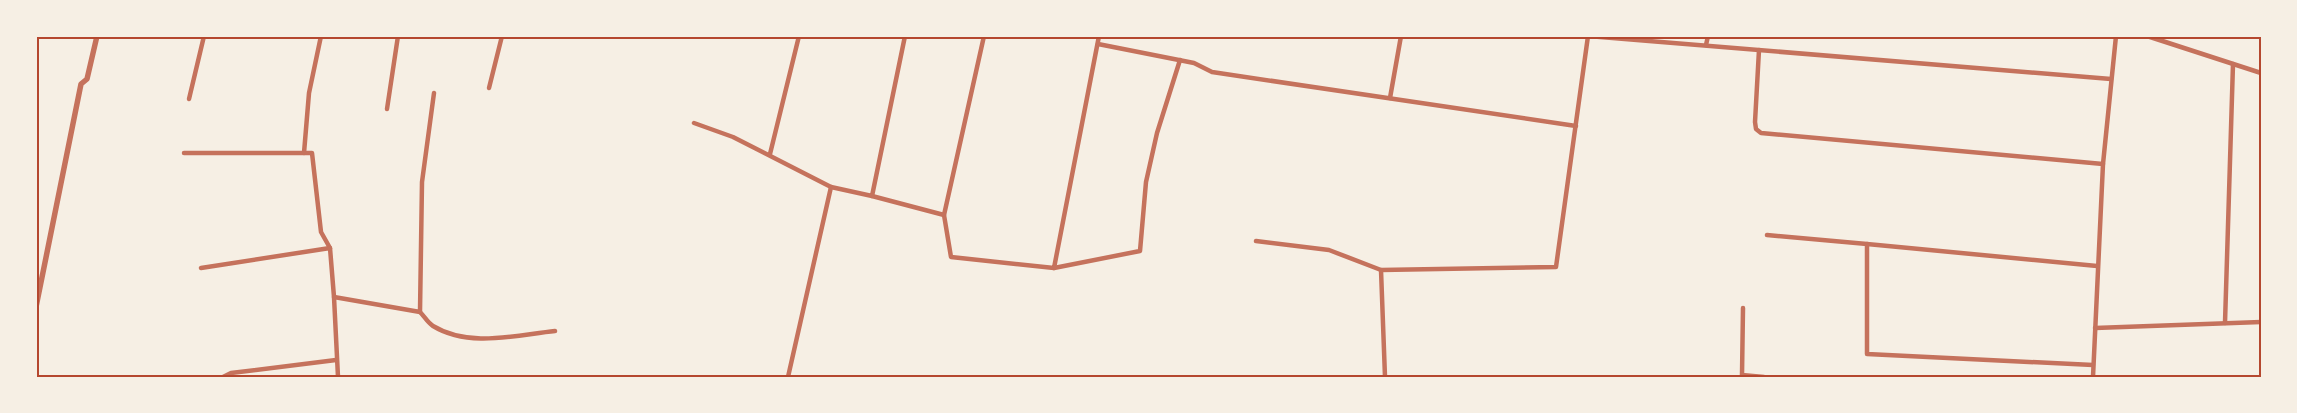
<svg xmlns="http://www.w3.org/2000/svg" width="2297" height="413" viewBox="0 0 2297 413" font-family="'Sofia Sans Condensed',sans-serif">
<rect width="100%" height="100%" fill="#f6efe4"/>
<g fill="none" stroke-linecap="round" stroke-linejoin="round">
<g stroke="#c5725c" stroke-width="4.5">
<polyline points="1588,36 2111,79"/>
<polyline points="2147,36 2261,73"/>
<polyline points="1098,44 1194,63 1212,72 1576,126"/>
<polyline points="1706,45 1708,36"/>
<polyline points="1759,50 1755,122 1756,129 1761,133 2103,164"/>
<polyline points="489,88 502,36"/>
<polyline points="1390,98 1401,36"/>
<polyline points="189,99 204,36"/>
<polyline points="387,109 398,36"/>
<polyline points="694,123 733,137 831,187"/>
<polyline points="184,153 304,153 309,93 321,36"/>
<polyline points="304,153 312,153 321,232 330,248"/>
<polyline points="770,154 799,36"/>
<polyline points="872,196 944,215 984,36"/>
<polyline points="944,215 951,257 1054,268 1099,36"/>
<polyline points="1767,235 1867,244"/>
<polyline points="1256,241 1329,250 1381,270"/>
<polyline points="201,268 330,248 334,297"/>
<polyline points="1054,268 1140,251 1146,182 1157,133 1180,60"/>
<polyline points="1743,308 1742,375 1764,377"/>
<path d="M420 312C424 316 428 323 433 326 469 348 516 335 555 331"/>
<polyline points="2225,323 2233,64"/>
<polyline points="2095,328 2261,322"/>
<polyline points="2093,365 1867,354 1867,244 2097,266"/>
<polyline points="223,377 231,373 336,360"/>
<polyline points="338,377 334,297 420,312 422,182 434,93"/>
<polyline points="788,377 831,187 872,196 905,36"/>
<polyline points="1385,377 1381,270 1556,267 1588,36"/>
<polyline points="2093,377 2103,164 2116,36"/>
</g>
<polyline stroke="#c5725c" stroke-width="5.5" points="36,307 81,84 87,79 97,36"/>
</g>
<rect width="2297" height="413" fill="none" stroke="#f6efe4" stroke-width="75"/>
<rect x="38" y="38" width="2222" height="338" fill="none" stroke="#b5482f" stroke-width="2"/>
</svg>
